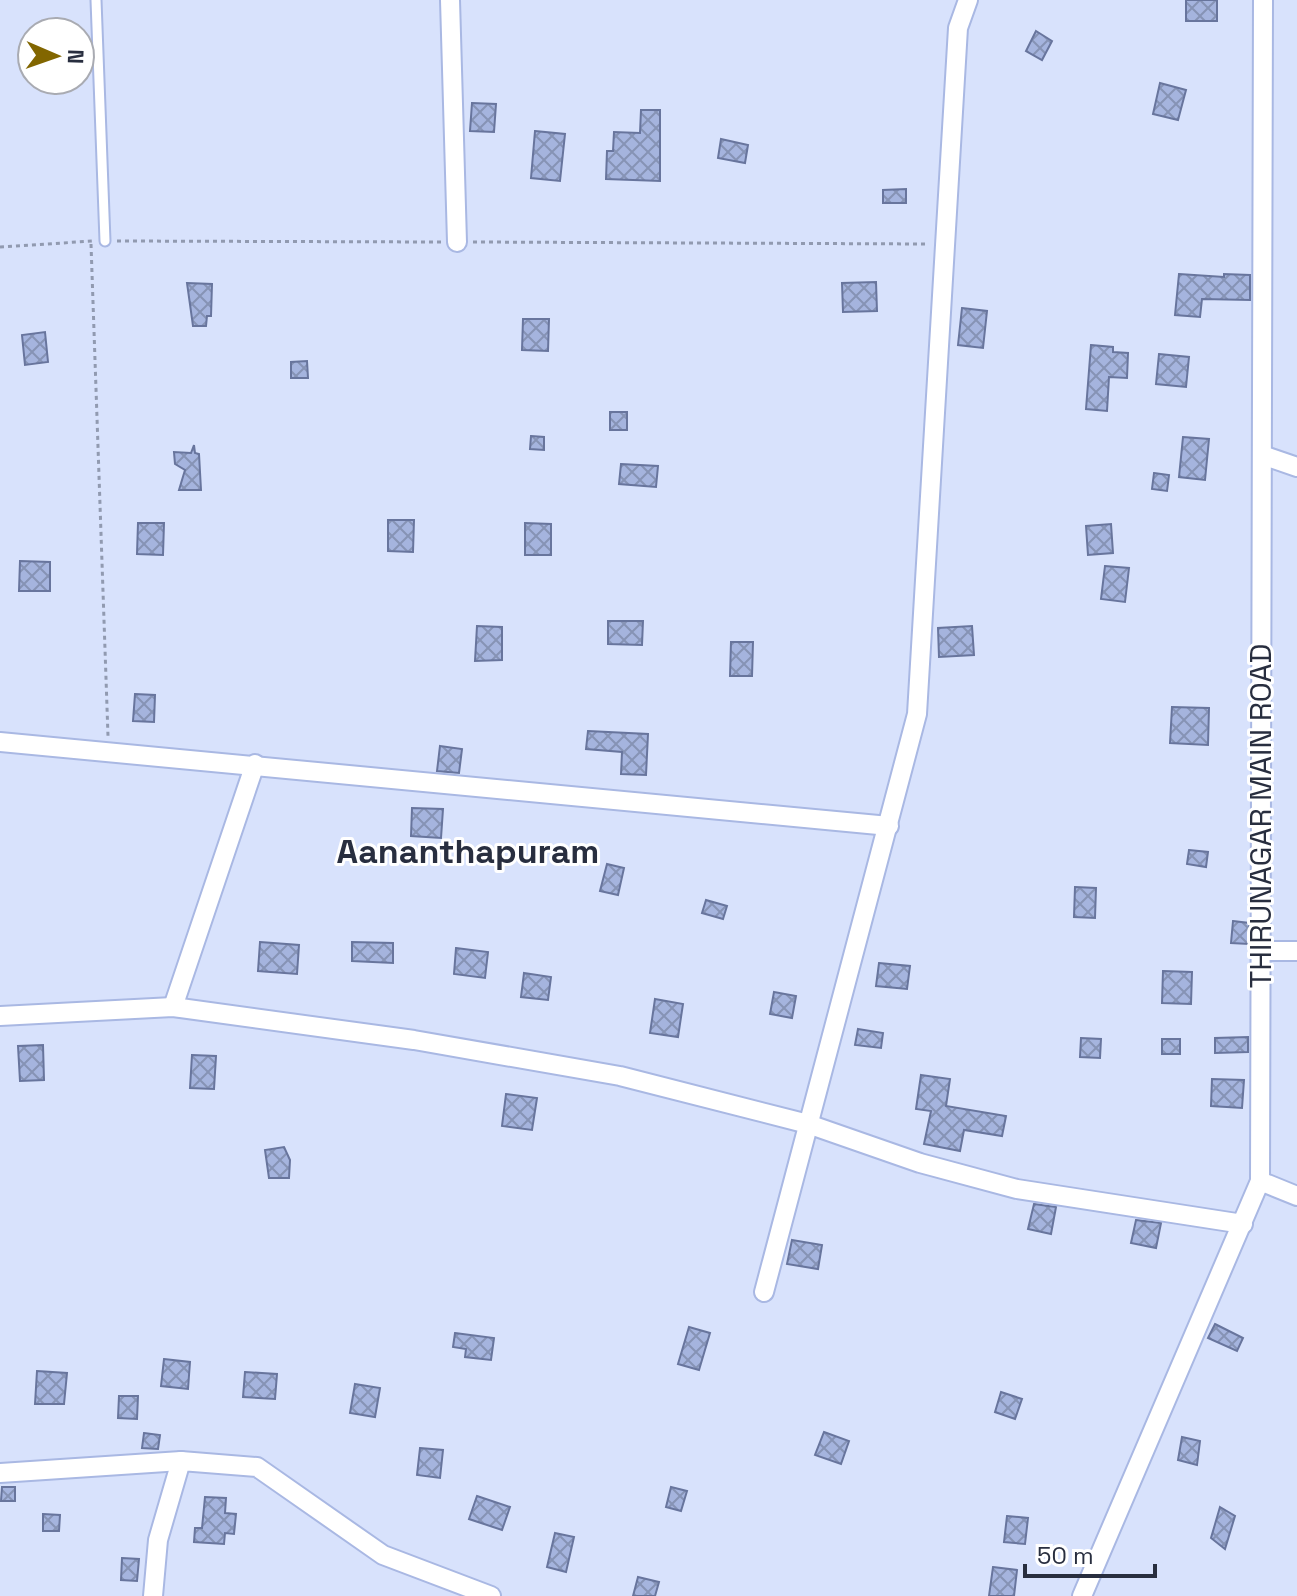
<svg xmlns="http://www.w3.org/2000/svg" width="1297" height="1596" viewBox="0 0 1297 1596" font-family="'Space Grotesk',sans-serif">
<defs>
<pattern id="building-cross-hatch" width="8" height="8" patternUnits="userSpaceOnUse" patternTransform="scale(2)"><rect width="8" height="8" fill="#a5b4de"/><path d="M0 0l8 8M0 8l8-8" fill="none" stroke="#8693b5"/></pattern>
</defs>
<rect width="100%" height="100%" fill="#d8e2fc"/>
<g fill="url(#building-cross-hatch)" stroke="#68759d" stroke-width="2">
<rect x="1186" y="0" width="31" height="21"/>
<polygon points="1036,31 1052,41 1042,60 1026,51"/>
<polygon points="1160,83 1186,90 1178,120 1153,114"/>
<polygon points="472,103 496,104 494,132 470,131"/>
<polygon points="641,110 660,110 660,181 606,179 607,151 613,151 614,132 640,133"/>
<polygon points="535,131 565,134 560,181 531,178"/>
<polygon points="721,139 748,145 745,163 718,158"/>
<polygon points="906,189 906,203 883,203 883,190"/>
<polygon points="1179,274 1224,277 1224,274 1250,275 1250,300 1202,299 1200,317 1175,315"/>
<polygon points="876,282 877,311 843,312 842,283"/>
<polygon points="187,283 212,284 211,316 207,316 206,326 193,326"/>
<polygon points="962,308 987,311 983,348 958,345"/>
<polygon points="523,319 549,319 548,351 522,350"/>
<polygon points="45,332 48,362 25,365 22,335"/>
<polygon points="1091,345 1113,347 1113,352 1128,353 1127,378 1109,377 1107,411 1086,409"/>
<polygon points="1159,354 1189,357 1186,387 1156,384"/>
<polygon points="307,361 308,378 291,378 291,362"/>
<rect x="610" y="412" width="17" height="18"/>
<polygon points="531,436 544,437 544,450 530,449"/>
<polygon points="1183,437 1209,439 1205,480 1179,477"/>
<polygon points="194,445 195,453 199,454 201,490 179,490 185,470 175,464 174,452 191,453"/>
<polygon points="621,464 658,466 656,487 619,484"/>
<polygon points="1154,473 1169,475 1167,491 1152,489"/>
<polygon points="388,520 414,520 413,552 388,551"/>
<polygon points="138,523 164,523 163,555 137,554"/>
<polygon points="525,523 551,524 551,555 525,555"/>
<polygon points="1111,524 1113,553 1088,555 1086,526"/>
<polygon points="20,561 50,562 50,591 19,591"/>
<polygon points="1105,566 1129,568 1125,602 1101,599"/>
<polygon points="608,621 643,621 642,645 608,644"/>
<polygon points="477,626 502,627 502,660 475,661"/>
<polygon points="972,626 974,655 939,657 938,628"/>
<polygon points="731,642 753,642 752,676 730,676"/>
<polygon points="135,694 155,695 154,722 133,721"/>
<polygon points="1172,707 1209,708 1208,745 1170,743"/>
<polygon points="588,731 648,734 646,775 621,774 622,752 586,749"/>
<polygon points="440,746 462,749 459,773 437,771"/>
<polygon points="412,808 443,809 441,838 411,836"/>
<polygon points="1189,850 1208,852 1206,867 1187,864"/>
<polygon points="607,864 624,868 618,895 600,891"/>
<polygon points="1075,887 1096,888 1095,918 1074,917"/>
<polygon points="706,900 727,906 723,919 702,913"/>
<polygon points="1233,921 1249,923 1249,944 1231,943"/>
<polygon points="260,942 299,945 297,974 258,971"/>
<polygon points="352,942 393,943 393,963 352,961"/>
<polygon points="456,948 488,952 485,978 454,974"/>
<polygon points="879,963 910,966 907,989 876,986"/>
<polygon points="1163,971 1192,972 1191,1004 1162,1003"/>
<polygon points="524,973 551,977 548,1000 521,997"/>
<polygon points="774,992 796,996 792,1018 770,1014"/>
<polygon points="655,999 683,1004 678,1037 650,1033"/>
<polygon points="858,1029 883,1033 881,1048 855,1045"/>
<polygon points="1248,1037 1248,1052 1215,1053 1215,1038"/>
<polygon points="1081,1038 1101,1039 1100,1058 1080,1057"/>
<rect x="1162" y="1039" width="18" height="15"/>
<polygon points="43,1045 44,1080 20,1081 18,1046"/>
<polygon points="192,1055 216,1056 214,1089 190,1088"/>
<polygon points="921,1075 950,1079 946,1106 1006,1116 1002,1136 964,1130 960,1151 924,1144 931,1111 916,1109"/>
<polygon points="1212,1079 1244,1080 1242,1108 1211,1106"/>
<polygon points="506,1094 537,1098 532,1130 502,1126"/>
<polygon points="284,1147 290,1160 289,1178 269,1178 265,1150"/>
<polygon points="1034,1204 1056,1207 1051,1234 1028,1229"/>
<polygon points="1136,1220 1161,1223 1156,1248 1131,1243"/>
<polygon points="792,1240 822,1245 818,1269 787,1264"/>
<polygon points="1215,1324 1243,1338 1237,1351 1208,1338"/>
<polygon points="689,1327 710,1333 699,1370 678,1364"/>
<polygon points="455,1333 494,1338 491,1360 465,1357 466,1349 453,1347"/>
<polygon points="164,1359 190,1362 188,1389 161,1386"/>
<polygon points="37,1371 67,1373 64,1404 35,1404"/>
<polygon points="245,1372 277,1374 275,1399 243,1397"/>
<polygon points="355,1384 380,1388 375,1417 350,1413"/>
<polygon points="1001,1392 1022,1399 1015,1419 995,1412"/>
<polygon points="119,1396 138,1396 137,1419 118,1418"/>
<polygon points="824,1432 849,1441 841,1464 815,1455"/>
<polygon points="144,1433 160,1435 158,1449 142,1448"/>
<polygon points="1182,1437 1200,1441 1197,1465 1178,1460"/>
<polygon points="420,1448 443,1450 440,1478 417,1475"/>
<polygon points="2,1487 15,1487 15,1501 1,1501"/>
<polygon points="671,1487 687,1491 681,1511 666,1507"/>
<polygon points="477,1496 510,1507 502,1530 469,1519"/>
<polygon points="205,1497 226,1498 225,1513 236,1514 234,1534 225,1533 224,1544 194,1542 195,1528 202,1528"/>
<polygon points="1220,1507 1235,1516 1225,1549 1211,1538"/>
<polygon points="43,1514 60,1515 59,1531 43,1531"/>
<polygon points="1007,1516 1028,1518 1025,1544 1004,1542"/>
<polygon points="555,1533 574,1537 566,1572 547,1567"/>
<polygon points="122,1558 139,1559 137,1581 121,1580"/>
<polygon points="993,1567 1017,1570 1014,1596 989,1596"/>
<polygon points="638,1577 659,1582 655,1596 633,1596"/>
</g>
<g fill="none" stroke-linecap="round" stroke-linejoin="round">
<defs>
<polyline id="service" points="96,0 105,241"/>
<g id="minor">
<polyline points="450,0 457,242"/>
<polyline points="1262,455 1297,467"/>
<polyline points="0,742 889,826"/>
<polyline points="1261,951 1297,951"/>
<polyline points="173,1007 255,764"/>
<polyline points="0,1016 173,1007 414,1040 620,1076 808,1124 920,1163 1017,1189 1243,1224"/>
<polyline points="1260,1181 1297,1196"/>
<polyline points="764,1292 917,714 958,28 968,0"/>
<polyline points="0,1473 181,1461"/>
<polyline points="153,1596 158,1540 181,1461 257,1467 383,1555 491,1596"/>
<polyline points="1082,1596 1260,1181 1263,0"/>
</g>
</defs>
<use href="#service" stroke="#a9b8e3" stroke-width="13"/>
<use href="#minor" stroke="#a9b8e3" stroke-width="22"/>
<g stroke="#919ab0" stroke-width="3" stroke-dasharray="4 4" stroke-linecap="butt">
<polyline points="117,241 441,242"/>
<polyline points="473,242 929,244"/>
<polyline points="91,244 108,736"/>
<polyline points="0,247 93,241"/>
</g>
<use href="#service" stroke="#fff" stroke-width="9"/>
<use href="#minor" stroke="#fff" stroke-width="18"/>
</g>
<g text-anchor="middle" stroke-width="6" stroke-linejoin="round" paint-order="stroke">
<g font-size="30" fill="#282e3f" stroke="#fff">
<text transform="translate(1261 816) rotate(-90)" y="10">THIRUNAGAR MAIN ROAD</text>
</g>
<g font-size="34" font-weight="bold" fill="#282e3f" stroke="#fff">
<text x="468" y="863">Aananthapuram</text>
</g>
</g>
<g transform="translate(56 56) rotate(92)"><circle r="38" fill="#ffffff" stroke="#a9abb2" stroke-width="2"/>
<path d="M0-6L14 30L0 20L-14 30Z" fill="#826600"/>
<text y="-12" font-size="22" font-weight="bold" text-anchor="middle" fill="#282e3f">N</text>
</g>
<path d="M1025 1564v12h130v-12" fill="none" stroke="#282e3f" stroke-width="4"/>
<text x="1037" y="1564" font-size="24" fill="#282e3f" stroke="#ffffff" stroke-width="6" paint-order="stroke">50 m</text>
</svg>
